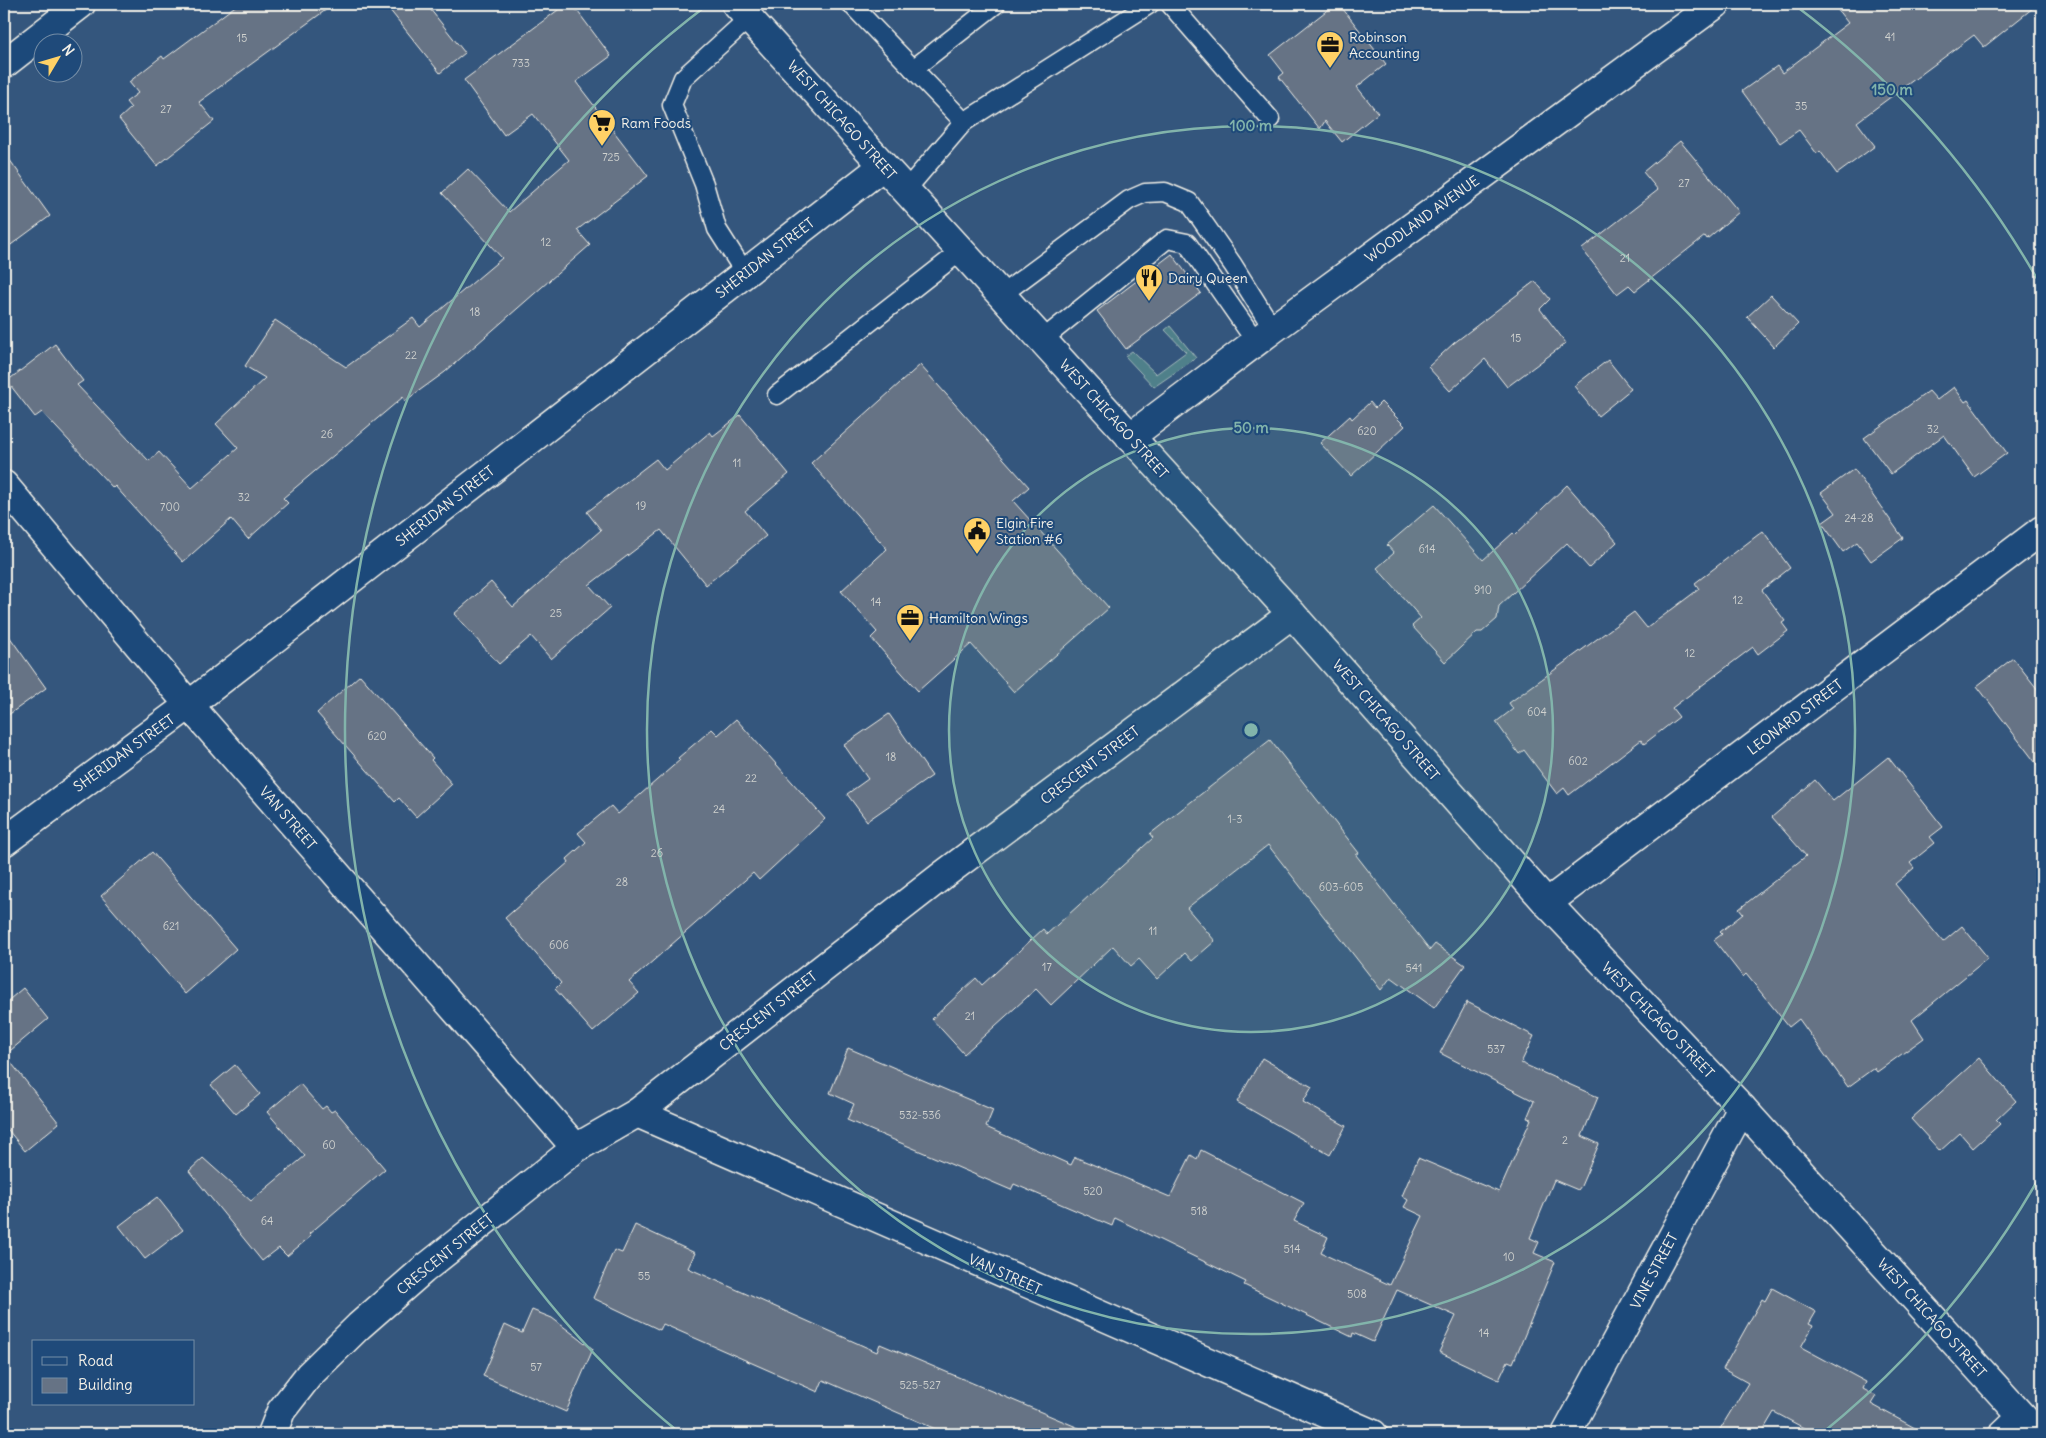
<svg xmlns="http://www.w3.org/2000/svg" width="2046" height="1438" viewBox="0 0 2046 1438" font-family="Delius,sans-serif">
<rect width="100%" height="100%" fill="#34567d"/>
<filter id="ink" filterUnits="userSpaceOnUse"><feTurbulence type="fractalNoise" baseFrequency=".02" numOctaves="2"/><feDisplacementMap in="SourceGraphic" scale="10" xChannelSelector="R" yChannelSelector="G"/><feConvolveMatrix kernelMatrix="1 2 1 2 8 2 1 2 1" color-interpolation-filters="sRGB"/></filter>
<g filter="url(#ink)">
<polygon fill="#4f808a" stroke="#a2b8b9" points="1170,326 1196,358 1154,387 1125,356 1132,351 1156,374 1186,352 1165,330"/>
<g fill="#667385" stroke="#f4f1e8">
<polygon points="238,4 334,4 199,102 214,121 157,166 119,119 131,108 126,102 138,93 129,82 162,56 164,59"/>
<polygon points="385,4 426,4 465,53 440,73"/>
<polygon points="566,4 572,4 611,56 576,82 648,176 577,230 590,245 445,372 405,401 403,397 283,498 288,503 248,539 231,519 183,562 115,486 113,488 42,412 35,417 7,381 55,344 83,381 77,385 149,461 159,452 192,488 238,448 216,424 265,378 245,366 275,320 346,367 413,318 420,327 502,258 442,193 468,169 509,212 569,160 533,114 504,135 464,80"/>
<polygon points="1335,4 1339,4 1386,64 1357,87 1378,113 1342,142 1325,121 1320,129 1279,77 1284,73 1270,55"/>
<polygon points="1833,4 2038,4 1984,47 1974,35 1857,122 1875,146 1837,174 1820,151 1817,154 1799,130 1780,143 1742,91 1777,66 1782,73 1848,23"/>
<polygon points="1680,141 1739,212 1707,239 1705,236 1635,291 1629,285 1617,294 1582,249 1658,190 1643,172"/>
<polygon points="4,152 50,216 4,250"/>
<polygon points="1172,254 1201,293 1126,349 1097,311"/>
<polygon points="1535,281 1550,299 1540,309 1566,343 1507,387 1485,359 1450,391 1428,367 1454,343"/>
<polygon points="1771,295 1798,324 1774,347 1747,317"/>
<polygon points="1608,360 1631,389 1598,416 1574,386"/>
<polygon points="920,365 1029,487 1013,501 1109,608 1014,692 971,644 918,691 871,638 877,632 841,591 887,549 811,463"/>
<polygon points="1954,387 1965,402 1968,400 2007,453 1974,477 1944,435 1891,474 1864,438 1929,391 1937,400"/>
<polygon points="1370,402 1375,408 1381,402 1405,426 1351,476 1320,443 1350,416 1352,419"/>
<polygon points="740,415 789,474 745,511 766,536 706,585 661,530 589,585 610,608 551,659 531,636 499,664 454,614 491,582 513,607 601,530 587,512 656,459 665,470 710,432 713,436"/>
<polygon points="1854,469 1903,538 1871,561 1857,542 1843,552 1822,523 1836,513 1821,493"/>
<polygon points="1567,485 1617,542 1589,568 1567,543 1499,606 1497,619 1482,632 1477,632 1445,662 1412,626 1421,618 1377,568 1394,553 1387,545 1434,505 1483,560 1513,533 1515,535"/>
<polygon points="1763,531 1790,568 1762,590 1785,621 1782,623 1788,631 1758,654 1753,647 1672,708 1679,717 1644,744 1641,740 1569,795 1564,788 1557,794 1524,750 1519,754 1496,722 1513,709 1509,703 1634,612 1647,628 1699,589 1695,583"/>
<polygon points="4,629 46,688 4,718"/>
<polygon points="2013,658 2042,695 2042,771 1977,686"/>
<polygon points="360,675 433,758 431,760 452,784 416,817 399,798 395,802 317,713"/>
<polygon points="889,714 932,776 867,821 847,794 868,779 844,745"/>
<polygon points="736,719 825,819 759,880 753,873 629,982 639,993 593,1032 555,989 561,983 505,918 569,862 567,859 586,842 578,833 594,820 611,806 618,814 680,760 678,758 712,729 718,735"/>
<polygon points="1270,740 1359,853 1356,855 1430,950 1435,944 1465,965 1434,1008 1391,977 1381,990 1268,845 1187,908 1215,941 1192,961 1185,953 1157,979 1139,959 1131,966 1113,946 1051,1005 1036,989 964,1054 932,1019 976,978 982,985 1043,929 1047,934 1153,838 1150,834"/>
<polygon points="1888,757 1943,827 1930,837 1935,843 1910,863 1914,868 1895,884 1943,942 1962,926 1988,958 1912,1020 1924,1038 1877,1072 1874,1068 1848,1087 1799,1019 1789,1027 1746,974 1743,977 1714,940 1722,934 1720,932 1743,914 1739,909 1806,856 1772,817 1815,780 1833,801"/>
<polygon points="152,852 236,949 185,994 101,896"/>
<polygon points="23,988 48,1019 5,1055 59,1123 25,1151 4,1125 4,1004"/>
<polygon points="1467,1002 1534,1036 1521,1063 1598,1097 1582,1136 1599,1144 1581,1186 1578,1190 1554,1180 1530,1238 1539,1242 1534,1253 1555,1262 1513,1363 1508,1361 1499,1380 1439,1352 1456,1316 1397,1290 1373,1342 1353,1333 1352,1337 1244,1285 1246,1282 1115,1218 1112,1226 1014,1184 1011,1190 847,1120 854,1104 830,1093 848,1048 993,1110 986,1127 1071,1165 1075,1157 1170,1197 1191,1155 1197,1159 1201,1150 1304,1203 1294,1221 1328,1237 1321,1253 1390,1285 1423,1216 1404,1207 1408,1200 1402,1196 1418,1158 1499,1192 1531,1119 1527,1118 1534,1101 1440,1053"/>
<polygon points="1262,1058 1312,1087 1303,1102 1346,1126 1330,1155 1237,1102"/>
<polygon points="1979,1058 2016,1101 1996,1120 2000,1124 1973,1148 1960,1133 1940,1151 1911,1119"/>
<polygon points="235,1065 260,1094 236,1114 211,1085"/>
<polygon points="300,1084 322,1109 326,1106 331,1112 335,1110 385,1169 309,1234 311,1236 287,1256 279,1248 262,1261 189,1171 203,1158 251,1201 305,1156 267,1112"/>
<polygon points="157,1197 183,1230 145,1259 119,1226"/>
<polygon points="635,1225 695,1253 688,1268 877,1352 880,1344 1093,1434 947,1434 823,1380 818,1392 663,1324 660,1330 593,1298 614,1250 622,1253"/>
<polygon points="1772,1288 1816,1312 1809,1324 1813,1326 1801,1347 1866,1382 1863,1389 1876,1396 1871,1404 1926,1434 1815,1434 1774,1412 1761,1434 1717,1434 1748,1383 1723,1369 1762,1299 1765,1301"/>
<polygon points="532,1310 552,1318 593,1349 566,1412 483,1376 505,1325 522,1333"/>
</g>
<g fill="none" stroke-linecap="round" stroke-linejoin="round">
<defs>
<g id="lane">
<polyline points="851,4 964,122 906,190"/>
<polyline points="1170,4 1270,119"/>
<polyline points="913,69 996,4"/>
<polyline points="964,122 1150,4"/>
<polyline points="745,273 717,229 704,184 672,105 683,78 749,18"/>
<polyline points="1001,295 1129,200 1145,193 1165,192 1189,202 1233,265 1273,329"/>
<polyline points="1042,340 1167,239 1187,243 1256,342"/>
<polyline points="777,395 961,251"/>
<polyline points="1997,1434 2019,1413"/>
</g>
<g id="street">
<polyline points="736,4 1292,614 1547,903 1742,1108 2038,1434"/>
<polyline points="4,64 81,4"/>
<polyline points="1130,437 1273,329 1716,4"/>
<polyline points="4,485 189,705 576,1148"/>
<polyline points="4,842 189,705 883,166"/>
<polyline points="1547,903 2042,530"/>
<polyline points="637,1113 1373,1434"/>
<polyline points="272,1434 281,1411 309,1375 359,1326 423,1270 576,1148 637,1113 943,875 1292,614"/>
<polyline points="1566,1434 1742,1108"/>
</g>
</defs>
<use href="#lane" stroke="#f4f1e8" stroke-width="21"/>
<use href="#street" stroke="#f4f1e8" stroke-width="31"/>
<use href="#lane" stroke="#1f4a7a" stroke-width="18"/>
<use href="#street" stroke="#1f4a7a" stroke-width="28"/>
</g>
</g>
<circle cx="1251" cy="730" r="302" fill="#82b4ab" fill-opacity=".12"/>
<g fill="none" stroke="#82b4ab" stroke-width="2.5">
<circle cx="1251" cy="730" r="302"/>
<circle cx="1251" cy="730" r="604"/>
<path d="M2040 1176A906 906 0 0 1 1821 1434M681 1434A906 906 0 0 1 706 6M1796 6A906 906 0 0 1 2040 284"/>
</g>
<defs>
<symbol id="office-pin" viewBox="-11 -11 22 30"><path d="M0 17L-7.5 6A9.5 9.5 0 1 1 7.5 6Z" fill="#ffd166" stroke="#1f4a7a"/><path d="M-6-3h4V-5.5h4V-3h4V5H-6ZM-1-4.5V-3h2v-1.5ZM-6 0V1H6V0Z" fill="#111"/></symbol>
<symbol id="supermarket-pin" viewBox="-11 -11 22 30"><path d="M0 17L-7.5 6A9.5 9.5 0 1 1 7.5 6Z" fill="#ffd166" stroke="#1f4a7a"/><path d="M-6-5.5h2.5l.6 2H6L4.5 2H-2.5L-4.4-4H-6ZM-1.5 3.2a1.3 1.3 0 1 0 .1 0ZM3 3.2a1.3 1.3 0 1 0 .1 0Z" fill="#111"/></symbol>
<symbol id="restaurant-pin" viewBox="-11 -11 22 30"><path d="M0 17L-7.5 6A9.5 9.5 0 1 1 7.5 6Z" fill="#ffd166" stroke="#1f4a7a"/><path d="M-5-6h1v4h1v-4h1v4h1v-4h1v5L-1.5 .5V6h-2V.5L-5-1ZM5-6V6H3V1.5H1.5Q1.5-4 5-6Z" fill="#111"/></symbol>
<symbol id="civic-pin" viewBox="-11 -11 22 30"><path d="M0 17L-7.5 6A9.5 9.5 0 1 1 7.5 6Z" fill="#ffd166" stroke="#1f4a7a"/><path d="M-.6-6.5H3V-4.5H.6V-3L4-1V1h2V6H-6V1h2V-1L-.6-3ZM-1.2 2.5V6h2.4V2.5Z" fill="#111"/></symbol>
</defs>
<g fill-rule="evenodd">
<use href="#office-pin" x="1314" y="29" width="32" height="43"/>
<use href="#supermarket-pin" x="586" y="107" width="32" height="43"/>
<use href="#restaurant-pin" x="1133" y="262" width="32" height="43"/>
<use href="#civic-pin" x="961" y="515" width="32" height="43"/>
<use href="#office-pin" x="894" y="602" width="32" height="43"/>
</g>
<g text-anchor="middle" stroke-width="4" stroke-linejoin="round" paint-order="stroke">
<g font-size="11" fill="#d0d2cf">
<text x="1890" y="41">41</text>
<text x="242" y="42">15</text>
<text x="521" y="67">733</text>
<text x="1801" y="110">35</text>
<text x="166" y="113">27</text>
<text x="611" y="161">725</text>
<text x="1684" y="187">27</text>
<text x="546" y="246">12</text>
<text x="1625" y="262">21</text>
<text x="475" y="316">18</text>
<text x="1516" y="342">15</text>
<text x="411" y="359">22</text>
<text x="1933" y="433">32</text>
<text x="1367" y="435">620</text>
<text x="327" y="438">26</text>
<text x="737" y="467">11</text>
<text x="244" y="501">32</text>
<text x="641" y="510">19</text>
<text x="170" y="511">700</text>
<text x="1859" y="522">24-28</text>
<text x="1427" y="553">614</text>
<text x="1483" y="594">910</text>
<text x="1738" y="604">12</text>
<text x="876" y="606">14</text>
<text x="556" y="617">25</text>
<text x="1690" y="657">12</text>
<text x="1537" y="716">604</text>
<text x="377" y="740">620</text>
<text x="891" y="761">18</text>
<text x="1578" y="765">602</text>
<text x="751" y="782">22</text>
<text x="719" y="813">24</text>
<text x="1235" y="823">1-3</text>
<text x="657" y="857">26</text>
<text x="622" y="886">28</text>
<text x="1341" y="891">603-605</text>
<text x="171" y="930">621</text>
<text x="1153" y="935">11</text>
<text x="559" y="949">606</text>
<text x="1047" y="971">17</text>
<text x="1414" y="972">541</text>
<text x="970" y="1020">21</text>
<text x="1496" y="1053">537</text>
<text x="920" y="1119">532-536</text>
<text x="1565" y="1144">2</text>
<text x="329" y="1149">60</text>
<text x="1093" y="1195">520</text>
<text x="1199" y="1215">518</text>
<text x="267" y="1225">64</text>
<text x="1292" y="1253">514</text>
<text x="1509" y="1261">10</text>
<text x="644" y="1280">55</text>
<text x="1357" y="1298">508</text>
<text x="1484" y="1337">14</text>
<text x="536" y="1371">57</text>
<text x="920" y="1389">525-527</text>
</g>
<g font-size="14" fill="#f4f1e8" stroke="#1f4a7a" text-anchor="start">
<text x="1349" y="42">Robinson<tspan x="1349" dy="16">Accounting</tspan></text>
<text x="621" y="128">Ram Foods</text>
<text x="1168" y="283">Dairy Queen</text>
<text x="996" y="528">Elgin Fire<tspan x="996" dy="16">Station #6</tspan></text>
<text x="929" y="623">Hamilton Wings</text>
</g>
<g font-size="14" fill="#f4f1e8" stroke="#1f4a7a">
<text transform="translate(842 120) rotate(48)" y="5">WEST CHICAGO STREET</text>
<text transform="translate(1422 219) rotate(-36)" y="5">WOODLAND AVENUE</text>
<text transform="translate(765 258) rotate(-38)" y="5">SHERIDAN STREET</text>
<text transform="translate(1114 419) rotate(48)" y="5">WEST CHICAGO STREET</text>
<text transform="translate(445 506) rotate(-38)" y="5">SHERIDAN STREET</text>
<text transform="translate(1795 717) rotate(-37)" y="5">LEONARD STREET</text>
<text transform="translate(1386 720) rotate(49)" y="5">WEST CHICAGO STREET</text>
<text transform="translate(124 753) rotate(-36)" y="5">SHERIDAN STREET</text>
<text transform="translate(1090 765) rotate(-37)" y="5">CRESCENT STREET</text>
<text transform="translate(288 818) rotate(49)" y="5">VAN STREET</text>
<text transform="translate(768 1011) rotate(-38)" y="5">CRESCENT STREET</text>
<text transform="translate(1658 1020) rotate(46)" y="5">WEST CHICAGO STREET</text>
<text transform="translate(445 1254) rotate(-39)" y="5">CRESCENT STREET</text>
<text transform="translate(1654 1271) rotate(-62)" y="5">VINE STREET</text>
<text transform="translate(1005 1274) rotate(24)" y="5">VAN STREET</text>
<text transform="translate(1932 1318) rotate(48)" y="5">WEST CHICAGO STREET</text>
</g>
</g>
<circle cx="1251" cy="730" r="8" fill="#82b4ab" stroke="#1f4a7a" stroke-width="2.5"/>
<g font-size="15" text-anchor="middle" font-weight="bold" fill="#82b4ab" stroke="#1f4a7a" stroke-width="4" stroke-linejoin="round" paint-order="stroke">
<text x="1892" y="95">150 m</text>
<text x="1251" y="131">100 m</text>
<text x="1251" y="433">50 m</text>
</g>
<rect width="2046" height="1438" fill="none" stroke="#1f4a7a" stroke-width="20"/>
<rect x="10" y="10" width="2026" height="1418" fill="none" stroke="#f4f1e8" stroke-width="2" filter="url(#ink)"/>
<rect x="32" y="1340" width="162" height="65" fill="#1f4a7a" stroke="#748da6"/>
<rect x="42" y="1357" width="25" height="8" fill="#1f4a7a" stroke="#748da6"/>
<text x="78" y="1366" font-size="15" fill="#f4f1e8">Road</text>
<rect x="42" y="1378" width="25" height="15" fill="#667385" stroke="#748da6"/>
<text x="78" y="1390" font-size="15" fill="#f4f1e8">Building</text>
<g transform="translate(58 58) rotate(52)"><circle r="24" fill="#1f4a7a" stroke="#748da6"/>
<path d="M0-4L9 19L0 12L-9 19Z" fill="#ffd166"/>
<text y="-8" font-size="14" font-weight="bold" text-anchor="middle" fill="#f4f1e8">N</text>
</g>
</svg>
